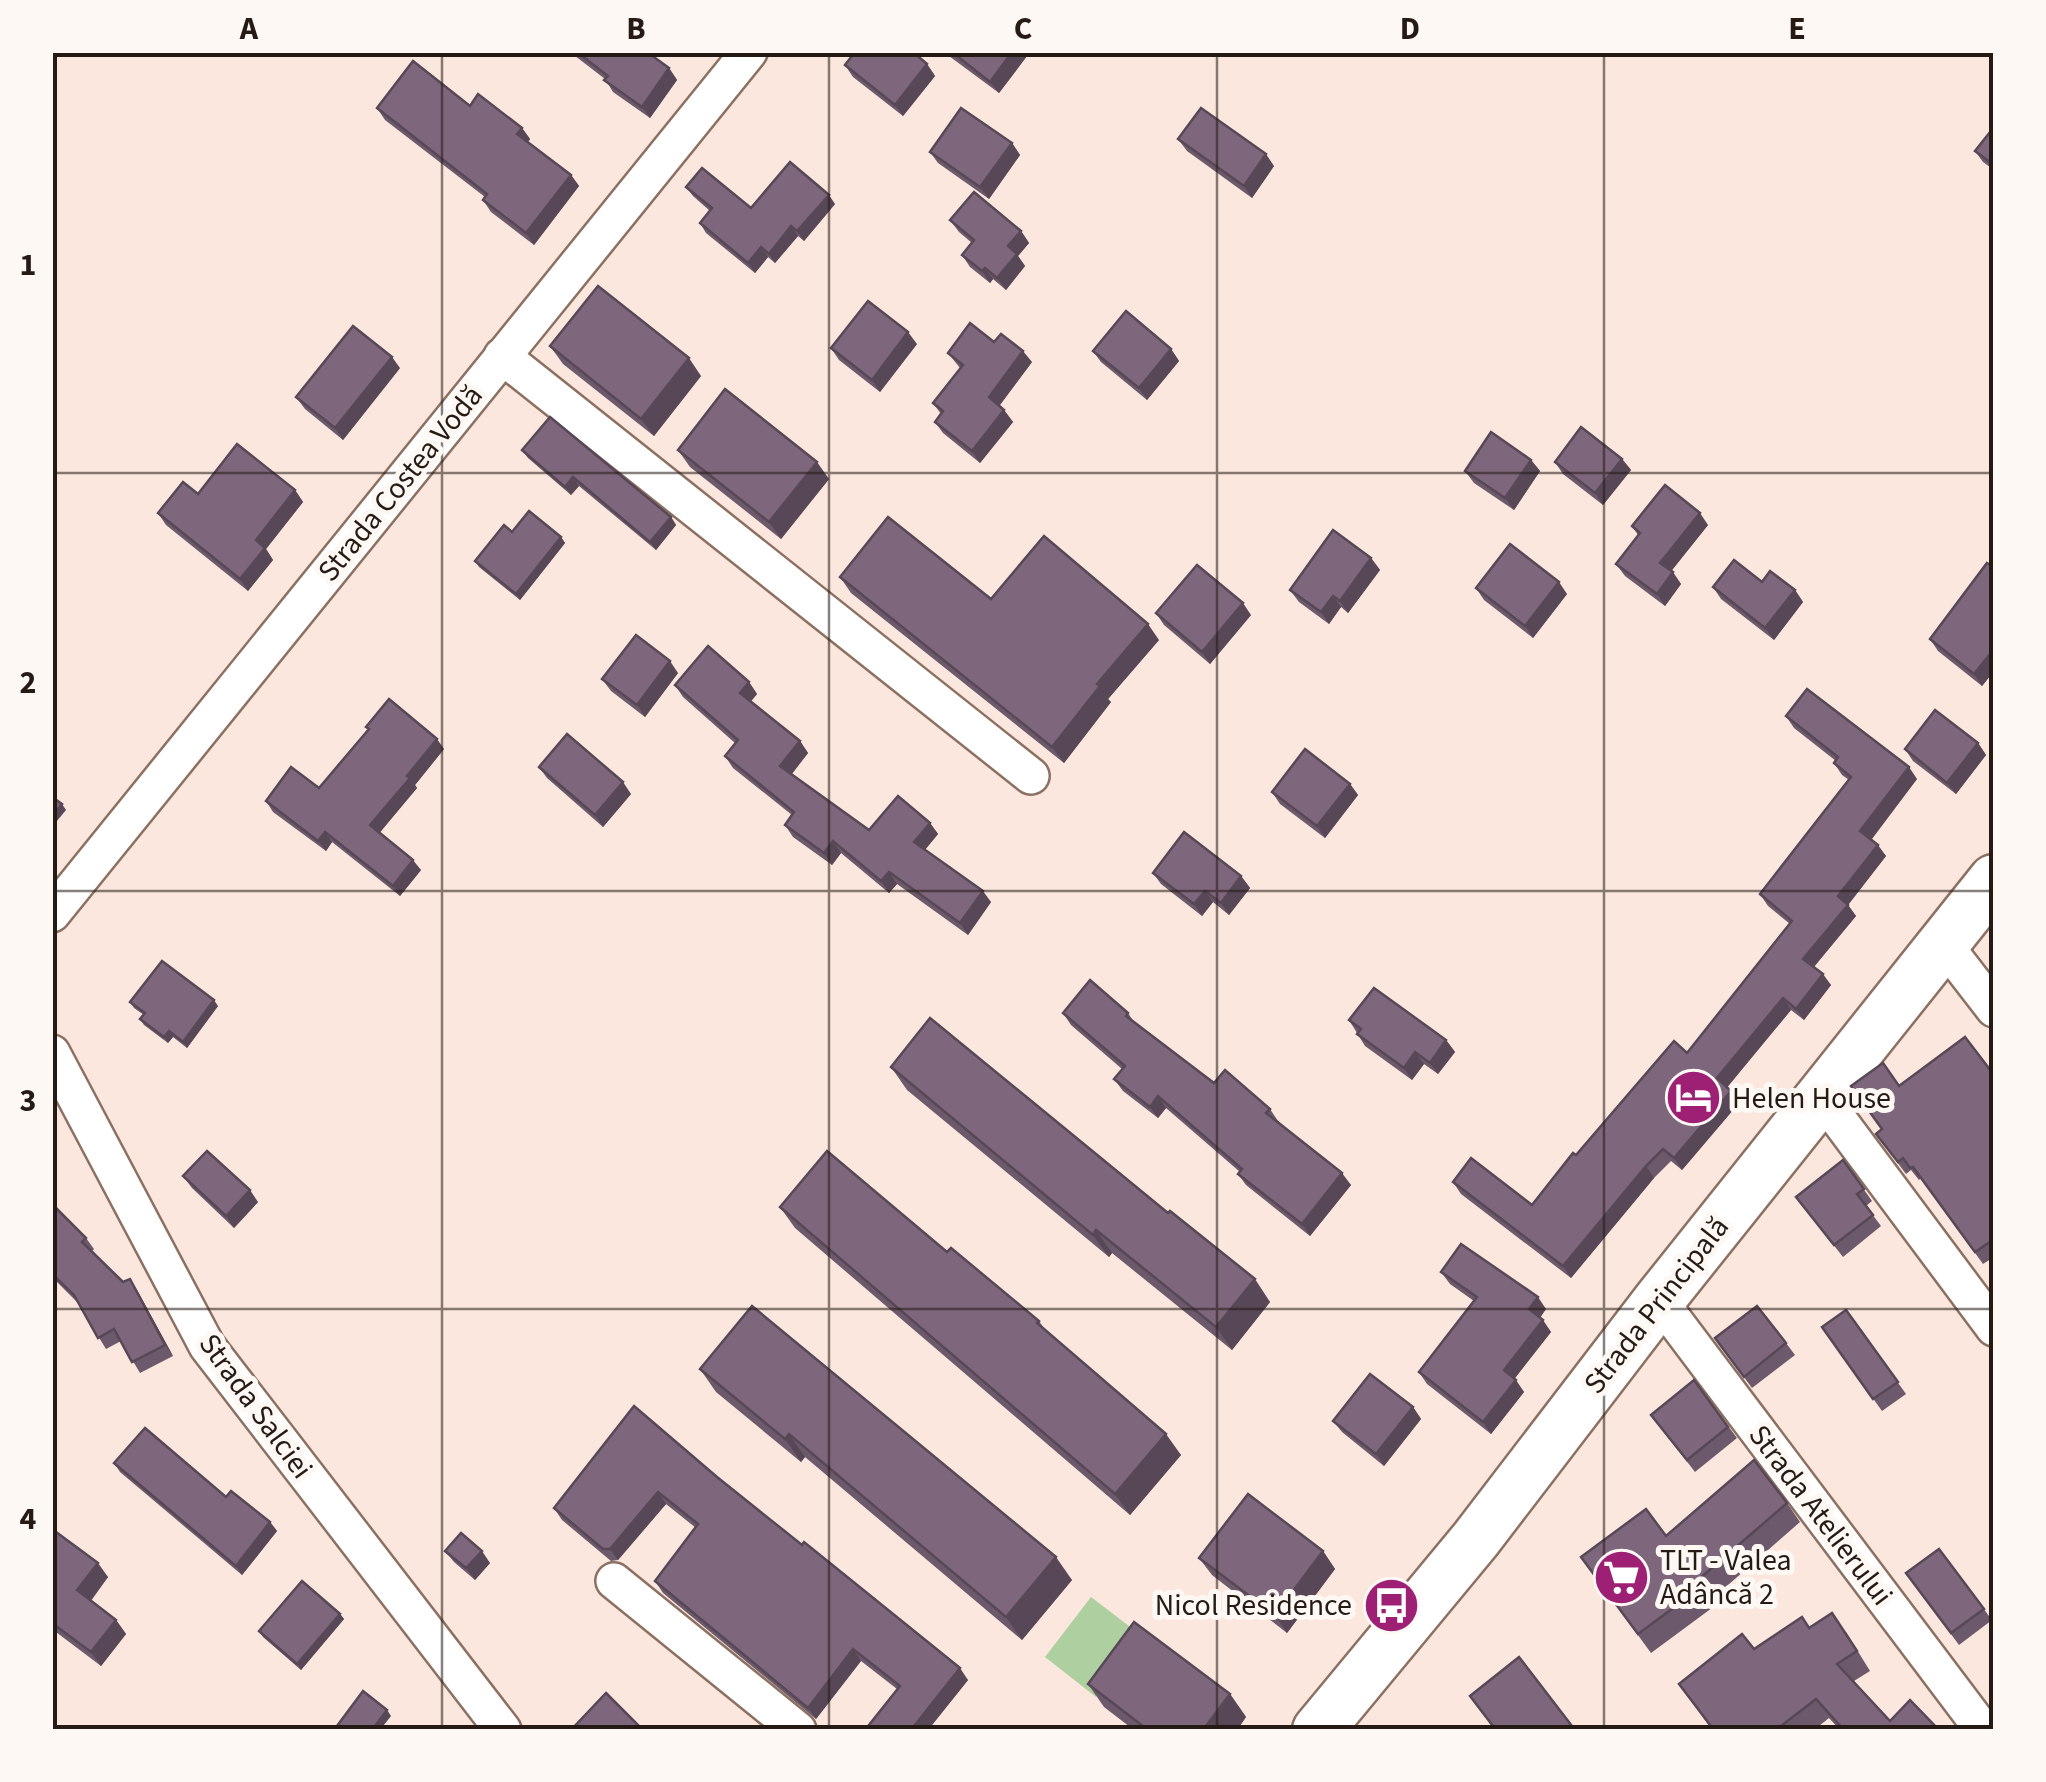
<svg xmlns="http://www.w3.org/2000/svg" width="2046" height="1782" viewBox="0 0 2046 1782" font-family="'Source Sans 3',sans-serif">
<rect width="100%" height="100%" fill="#fbe7de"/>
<polygon fill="#aed0a0" points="1091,1597 1142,1636 1096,1697 1045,1657"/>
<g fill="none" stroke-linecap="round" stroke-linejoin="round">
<defs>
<g id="street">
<polyline points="502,356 1031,776"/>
<polyline points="52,914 749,52"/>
<polyline points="1943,943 1994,1009"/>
<polyline points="52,1053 207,1346 503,1730"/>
<polyline points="1821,1096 1994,1328"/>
<polyline points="1659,1300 1983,1730"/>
<polyline points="614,1581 798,1730"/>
</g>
<polyline id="secondary" points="1318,1730 1476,1539 1659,1300 1994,880"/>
</defs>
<use href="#street" stroke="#8c7062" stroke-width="40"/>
<use href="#secondary" stroke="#8c7062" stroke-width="55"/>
<use href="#street" stroke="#fff" stroke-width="35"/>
<use href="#secondary" stroke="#fff" stroke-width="50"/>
</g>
<g fill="#6c596b">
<polygon points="570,52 647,52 669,68 677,80 650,118 613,92 605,79"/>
<polygon points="946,52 1025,52 1027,56 999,93 949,56"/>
<polygon points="927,64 935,76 903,116 853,77 845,65"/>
<polygon points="470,106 522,128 530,139 528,142 571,175 579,186 534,245 491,212 483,200 485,197 385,120 377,108"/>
<polygon points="1994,127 1994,170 1983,162 1975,151"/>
<polygon points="1178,139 1274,166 1252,198 1187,151"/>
<polygon points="1012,143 1020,155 989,199 938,163 930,152"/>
<polygon points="686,187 751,208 835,204 804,241 798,236 775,263 768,257 755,273 706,233 700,223 710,211 693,196"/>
<polygon points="950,220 1021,231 1029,243 1018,256 1025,266 1006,290 993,279 990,283 970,267 962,255 972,243 959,232"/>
<polygon points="994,342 1032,362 999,406 1004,410 1013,422 980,463 943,433 935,422 941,414 933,403 960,368 948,353"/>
<polygon points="917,344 880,392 839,360 831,348"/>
<polygon points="550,346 701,376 654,436 563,364"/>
<polygon points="1171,349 1179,361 1147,400 1101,362 1093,351"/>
<polygon points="400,368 343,440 305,409 296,397"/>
<polygon points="522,450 671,517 676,525 656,550 579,486 571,495 528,458"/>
<polygon points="678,450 829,479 781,539 690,467"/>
<polygon points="1622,459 1631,470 1603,505 1563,474 1555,462"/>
<polygon points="1531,460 1540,471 1514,510 1474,483 1465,471"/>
<polygon points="295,490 303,502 266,549 273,560 248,591 166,525 158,513 198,494"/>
<polygon points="1708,525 1671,571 1681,584 1665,606 1625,576 1616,564 1638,535 1632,526"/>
<polygon points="512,532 561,537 565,543 520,600 479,567 475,561"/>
<polygon points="1371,558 1380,570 1348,613 1341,607 1329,624 1299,602 1290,590"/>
<polygon points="1994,567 1994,671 1982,686 1938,651 1930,639"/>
<polygon points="840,577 991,599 1159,640 1108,699 1111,702 1064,763 851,593"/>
<polygon points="1762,582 1795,590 1803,602 1774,640 1721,599 1713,587"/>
<polygon points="1476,588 1567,594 1533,638 1484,600"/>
<polygon points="1156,613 1251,615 1210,664 1164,625"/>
<polygon points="678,673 645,717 611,691 602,679"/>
<polygon points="749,682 757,694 750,702 800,741 808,753 792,774 869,830 930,823 938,834 925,850 991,902 968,935 897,884 889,893 841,853 832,865 793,837 785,825 792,815 733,768 725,756 735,743 683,697 675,685"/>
<polygon points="1786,716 1917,779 1871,839 1886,856 1848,905 1856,916 1814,967 1831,985 1804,1020 1791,1010 1727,1087 1739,1103 1682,1170 1671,1161 1654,1178 1571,1278 1461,1194 1453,1182 1532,1205 1576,1155 1687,1053 1790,924 1768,906 1760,894 1849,780 1842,775 1834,763 1836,761 1794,728"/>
<polygon points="1978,743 1986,755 1956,794 1913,761 1905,749"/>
<polygon points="444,749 415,785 417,788 379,833 421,870 400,896 332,842 326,851 273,812 266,801 319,788"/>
<polygon points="539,767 631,794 603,827 547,778"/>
<polygon points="1350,784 1358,795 1325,838 1280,804 1272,792"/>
<polygon points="1153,873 1241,876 1250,888 1229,915 1213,902 1202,916 1161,884"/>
<polygon points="130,1002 218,1006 187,1048 173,1037 168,1043 144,1025 140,1019 144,1015 134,1008"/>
<polygon points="1063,1013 1128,1013 1134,1022 1214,1083 1270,1109 1278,1121 1351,1185 1310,1236 1246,1185 1238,1174 1240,1172 1166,1108 1158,1118 1123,1091 1114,1079 1122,1069 1071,1025"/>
<polygon points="1349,1020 1446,1040 1455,1052 1438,1074 1424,1064 1412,1080 1365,1046"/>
<polygon points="891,1067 1168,1213 1270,1302 1232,1350 1112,1253 1109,1257 907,1090"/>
<polygon points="1994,1075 1994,1257 1983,1264 1921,1178 1919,1180 1911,1170 1906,1174 1876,1134 1882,1129 1899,1086"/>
<polygon points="1843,1160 1872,1201 1866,1206 1881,1226 1843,1257 1796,1197"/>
<polygon points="183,1176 258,1202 234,1228 192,1188"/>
<polygon points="52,1204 86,1238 94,1249 91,1252 123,1282 137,1290 173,1356 140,1373 121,1341 106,1349 78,1303 52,1277"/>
<polygon points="780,1207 947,1252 1039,1321 1045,1330 1181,1455 1130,1515 795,1228"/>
<polygon points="1441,1272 1546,1309 1540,1318 1551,1332 1514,1379 1524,1392 1491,1434 1427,1384 1419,1372 1474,1301 1450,1284"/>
<polygon points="1846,1310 1906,1394 1882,1411 1822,1327"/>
<polygon points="1715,1338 1786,1343 1795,1355 1752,1388"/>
<polygon points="700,1369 1072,1580 1022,1640 805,1457 801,1462 716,1392"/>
<polygon points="1694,1380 1737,1438 1695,1472 1651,1415"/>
<polygon points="1413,1407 1421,1419 1384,1466 1342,1432 1333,1421"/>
<polygon points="114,1463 226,1497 270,1522 277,1531 242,1575 120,1472"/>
<polygon points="717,1477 968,1680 928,1730 865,1730 897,1689 861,1661 816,1719 663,1593 655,1581 696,1528 666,1504 618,1560 611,1561 562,1520 554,1508"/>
<polygon points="1787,1503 1800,1522 1712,1599 1716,1605 1651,1653 1581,1557"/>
<polygon points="52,1529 108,1577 91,1601 116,1620 126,1634 101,1666 52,1629"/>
<polygon points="1939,1549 1992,1620 1959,1645 1906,1573"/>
<polygon points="445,1551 490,1563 475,1580 454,1562"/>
<polygon points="1323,1551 1335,1569 1287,1633 1212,1575 1199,1558"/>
<polygon points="340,1614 344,1619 301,1670 263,1637 259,1631"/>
<polygon points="1809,1628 1846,1632 1870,1671 1854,1681 1890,1721 1939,1730 1840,1730 1829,1718 1814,1730 1712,1730 1679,1684 1754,1649"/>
<polygon points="1088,1684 1230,1694 1246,1717 1237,1730 1134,1730 1104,1707"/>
</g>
<g fill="#584857">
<polygon points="1012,52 1025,52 1027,56 999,93 990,82"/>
<polygon points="927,64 935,76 903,116 895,105"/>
<polygon points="669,68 677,80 650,118 642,107"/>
<polygon points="522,128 530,139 526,145 517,134"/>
<polygon points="1012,143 1020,155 989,199 980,187"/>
<polygon points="1266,154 1274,166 1252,198 1244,186"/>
<polygon points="571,175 579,186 534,245 526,233"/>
<polygon points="829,195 835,204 804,241 797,231"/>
<polygon points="791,226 798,236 775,263 769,254"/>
<polygon points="1021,231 1029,243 1018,256 1025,266 1006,290 997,278 1008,246"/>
<polygon points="761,247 768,257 755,273 748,263"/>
<polygon points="985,268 993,279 990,283 982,271"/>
<polygon points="908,332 917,344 880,392 872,380"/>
<polygon points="1171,349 1179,361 1147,400 1139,388"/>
<polygon points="1023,351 1032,362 997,409 989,397"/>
<polygon points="392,357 400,368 343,440 335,428"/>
<polygon points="689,358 701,376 654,436 641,419"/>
<polygon points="1004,410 1013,422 980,463 972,451"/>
<polygon points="1622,459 1631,470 1603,505 1595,493"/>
<polygon points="1531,460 1540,471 1514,510 1505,498"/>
<polygon points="817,462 829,479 781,539 769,522"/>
<polygon points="573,477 579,486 571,495 565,487"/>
<polygon points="295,490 303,502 266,549 273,560 248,591 240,579 256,540"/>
<polygon points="1700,513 1708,525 1669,574 1660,563"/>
<polygon points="671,517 676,525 656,550 650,542"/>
<polygon points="561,537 565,543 520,600 516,594"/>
<polygon points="1371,558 1380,570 1348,613 1340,601"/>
<polygon points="1673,572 1681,584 1665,606 1657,594"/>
<polygon points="1559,582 1567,594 1533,638 1525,626"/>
<polygon points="1795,590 1803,602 1774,640 1765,628"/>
<polygon points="1333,596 1341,607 1329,624 1321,612"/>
<polygon points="1243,603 1251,615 1210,664 1202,652"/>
<polygon points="1148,624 1159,640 1108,699 1111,702 1064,763 1052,747 1097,684"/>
<polygon points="1994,649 1994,671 1982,686 1974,674"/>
<polygon points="670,661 678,673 645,717 637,705"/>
<polygon points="749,682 757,694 748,705 740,693"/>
<polygon points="437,739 444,749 415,785 417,788 377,836 370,825 407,776"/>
<polygon points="800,741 808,753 789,777 780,766"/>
<polygon points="1978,743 1986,755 1956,794 1947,783"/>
<polygon points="1909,767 1917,779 1869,843 1860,831"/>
<polygon points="623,782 631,794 603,827 595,815"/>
<polygon points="1350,784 1358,795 1325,838 1317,826"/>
<polygon points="62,804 66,810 52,827 52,816"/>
<polygon points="930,823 938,834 922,853 914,842"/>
<polygon points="325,832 332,842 326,851 318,841"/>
<polygon points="833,841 841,853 832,865 824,853"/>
<polygon points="1878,845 1886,856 1848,905 1856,916 1811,970 1803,959 1838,896"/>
<polygon points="413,860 421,870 400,896 393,886"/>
<polygon points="889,872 897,884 889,893 881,881"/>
<polygon points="1241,876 1250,888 1229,915 1221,903"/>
<polygon points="983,891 991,902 968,935 960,923"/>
<polygon points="1205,891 1213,902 1202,916 1194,904"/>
<polygon points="1823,974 1831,985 1804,1020 1796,1009"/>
<polygon points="1783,998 1791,1010 1725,1090 1717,1078"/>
<polygon points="214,1000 218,1006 187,1048 183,1042"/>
<polygon points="169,1031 173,1037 168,1043 164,1037"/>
<polygon points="1446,1040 1455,1052 1438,1074 1430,1063"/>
<polygon points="1415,1052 1424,1064 1412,1080 1404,1068"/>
<polygon points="1731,1091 1739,1103 1682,1170 1674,1158"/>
<polygon points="1158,1096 1166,1108 1158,1118 1150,1107"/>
<polygon points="1646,1166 1654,1178 1571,1278 1563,1266"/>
<polygon points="1342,1173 1351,1185 1310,1236 1302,1224"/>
<polygon points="250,1190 258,1202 234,1228 226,1216"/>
<polygon points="1096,1230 1112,1253 1109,1257 1093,1235"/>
<polygon points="130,1279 137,1290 173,1356 165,1345"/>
<polygon points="1255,1279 1270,1302 1232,1350 1216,1327"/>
<polygon points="1538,1297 1546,1309 1537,1321 1529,1309"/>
<polygon points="1543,1320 1551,1332 1512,1382 1504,1370"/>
<polygon points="1516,1380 1524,1392 1491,1434 1483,1422"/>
<polygon points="1413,1407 1421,1419 1384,1466 1376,1454"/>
<polygon points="789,1434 805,1457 801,1462 785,1439"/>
<polygon points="1166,1434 1181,1455 1130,1515 1115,1494"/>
<polygon points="658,1492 666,1504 618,1560 610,1549"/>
<polygon points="270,1522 277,1531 242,1575 236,1566"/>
<polygon points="482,1551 490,1563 475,1580 466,1568"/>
<polygon points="1323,1551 1335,1569 1287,1633 1275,1615"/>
<polygon points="1056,1557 1072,1580 1022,1640 1006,1617"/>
<polygon points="98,1563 108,1577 87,1605 77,1590"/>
<polygon points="340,1614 344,1619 301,1670 297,1664"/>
<polygon points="116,1620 126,1634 101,1666 91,1652"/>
<polygon points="853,1649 861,1661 816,1719 808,1708"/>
<polygon points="960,1668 968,1680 928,1730 911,1730"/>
<polygon points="1230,1694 1246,1717 1237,1730 1203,1730"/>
<polygon points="387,1710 391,1716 380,1730 372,1730"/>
</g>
<g fill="#7e677c" stroke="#584857" stroke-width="2.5">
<polygon points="577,52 647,52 669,68 642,107 604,80 608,76"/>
<polygon points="855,52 913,52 927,64 895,105 845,65"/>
<polygon points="952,52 1012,52 990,82"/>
<polygon points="413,61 470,106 478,94 522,128 517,134 571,175 526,233 483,200 487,194 377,108"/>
<polygon points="961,108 1012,143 980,187 930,152"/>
<polygon points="1201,108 1266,154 1244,186 1178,139"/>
<polygon points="1994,127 1994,165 1975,151"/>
<polygon points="790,162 829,195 797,231 791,226 769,254 761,247 748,263 700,223 712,208 686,187 702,168 751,208"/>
<polygon points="974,192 1021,231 1008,246 1017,254 997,278 985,268 982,271 962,255 974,240 950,220"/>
<polygon points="598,286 689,358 641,419 550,346"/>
<polygon points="868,301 908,332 872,380 831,348"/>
<polygon points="1126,311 1171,349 1139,388 1093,351"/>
<polygon points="970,323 994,342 1001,334 1023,351 989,397 1004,410 972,451 935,422 943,411 933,403 963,365 948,353"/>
<polygon points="353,326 392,357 335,428 296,397"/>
<polygon points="725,389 817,462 769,522 678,450"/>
<polygon points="550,417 671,517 650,542 573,477 565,487 522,450"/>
<polygon points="1581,427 1622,459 1595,493 1555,462"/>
<polygon points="1491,432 1531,460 1505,498 1465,471"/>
<polygon points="237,444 295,490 256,540 265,548 240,579 158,513 183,482 198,494"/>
<polygon points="1665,485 1700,513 1660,563 1673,572 1657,594 1616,564 1640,533 1632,526"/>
<polygon points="529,511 561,537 516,594 475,561 504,525 512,532"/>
<polygon points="888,517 991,599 1044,536 1148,624 1097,684 1100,686 1052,747 840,577"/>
<polygon points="1333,530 1371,558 1340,601 1333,596 1321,612 1290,590"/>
<polygon points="1510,544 1559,582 1525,626 1476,588"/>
<polygon points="1734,560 1762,582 1770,571 1795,590 1765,628 1713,587"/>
<polygon points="1987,563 1994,567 1994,649 1974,674 1930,639"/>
<polygon points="1197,565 1243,603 1202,652 1156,613"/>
<polygon points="636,635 670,661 637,705 602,679"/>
<polygon points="708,646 749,682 740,693 800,741 780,766 869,830 898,796 930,823 914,842 983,891 960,923 889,872 881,881 833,841 824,853 785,825 794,812 725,756 738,740 675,685"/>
<polygon points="1807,689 1909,767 1860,831 1878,845 1838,896 1848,905 1803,959 1823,974 1796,1009 1783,998 1717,1078 1731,1091 1674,1158 1663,1149 1646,1166 1563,1266 1453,1182 1471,1158 1532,1205 1573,1153 1576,1155 1674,1041 1687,1053 1792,921 1760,894 1851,777 1834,763 1838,757 1786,716"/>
<polygon points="389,699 437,739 407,776 410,778 370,825 413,860 393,886 325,832 318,841 266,801 291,767 319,788 369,729 366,727"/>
<polygon points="1935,710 1978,743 1947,783 1905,749"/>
<polygon points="567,734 623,782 595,815 539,767"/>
<polygon points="1305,749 1350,784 1317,826 1272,792"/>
<polygon points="52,797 62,804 52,816"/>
<polygon points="1184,832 1241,876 1221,903 1205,891 1194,904 1153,873"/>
<polygon points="162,961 214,1000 183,1042 169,1031 164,1037 140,1019 145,1013 130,1002"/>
<polygon points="1090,980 1128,1013 1126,1016 1214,1083 1225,1070 1270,1109 1266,1113 1342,1173 1302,1224 1238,1174 1242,1169 1158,1096 1150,1107 1114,1079 1125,1066 1063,1013"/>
<polygon points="1374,988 1446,1040 1430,1063 1415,1052 1404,1068 1357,1034 1361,1029 1349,1020"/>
<polygon points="930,1018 1168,1213 1170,1211 1255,1279 1216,1327 1096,1230 1093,1235 891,1067"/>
<polygon points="1965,1037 1994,1075 1994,1239 1975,1252 1913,1167 1910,1168 1903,1158 1898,1162 1876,1134 1882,1129 1851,1086 1883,1063 1899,1086"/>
<polygon points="207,1151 250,1190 226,1216 183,1176"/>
<polygon points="827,1151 947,1252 951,1248 1039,1321 1037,1323 1166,1434 1115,1494 780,1207"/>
<polygon points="1843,1160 1864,1189 1857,1194 1873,1215 1834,1245 1796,1197"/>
<polygon points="52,1204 86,1238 82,1242 123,1282 130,1279 165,1345 132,1362 114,1329 98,1338 74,1295 52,1274"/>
<polygon points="1461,1244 1538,1297 1529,1309 1543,1320 1504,1370 1516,1380 1483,1422 1419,1372 1477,1297 1441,1272"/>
<polygon points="752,1306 1056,1557 1006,1617 789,1434 785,1439 700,1369"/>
<polygon points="1757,1306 1786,1343 1744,1377 1715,1338"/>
<polygon points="1846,1310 1898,1382 1873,1399 1822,1327"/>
<polygon points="1370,1374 1413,1407 1376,1454 1333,1421"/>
<polygon points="1694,1380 1728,1427 1687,1460 1651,1415"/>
<polygon points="634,1406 717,1477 802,1545 804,1542 960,1668 911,1730 865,1730 900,1686 853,1649 808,1708 655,1581 698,1524 658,1492 610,1549 603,1549 554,1508"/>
<polygon points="145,1428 226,1497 231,1491 270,1522 236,1566 114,1463"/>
<polygon points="1754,1460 1787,1503 1698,1580 1703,1586 1638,1634 1581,1557 1646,1509 1666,1536"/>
<polygon points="1248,1494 1323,1551 1275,1615 1199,1558"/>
<polygon points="52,1529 98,1563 77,1590 116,1620 91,1652 52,1623"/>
<polygon points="461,1533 482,1551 466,1568 445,1551"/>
<polygon points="1939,1549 1984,1609 1951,1633 1906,1573"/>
<polygon points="302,1581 340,1614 297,1664 259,1631"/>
<polygon points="1832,1613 1857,1651 1837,1664 1890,1721 1910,1700 1939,1730 1844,1730 1816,1699 1776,1730 1714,1730 1679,1684 1742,1634 1754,1649 1802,1617 1809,1628"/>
<polygon points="1134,1622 1230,1694 1203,1730 1148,1730 1088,1684"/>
<polygon points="1519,1657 1575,1730 1496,1730 1470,1696"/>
<polygon points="363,1691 387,1710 372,1730 334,1730"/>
<polygon points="606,1693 643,1730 571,1730"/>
</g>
<path fill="none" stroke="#251a14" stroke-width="2.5" stroke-opacity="0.55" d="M442 52V1730M829 52V1730M1217 52V1730M1604 52V1730M52 473H1994M52 891H1994M52 1309H1994"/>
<defs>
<symbol id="hotel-disc" viewBox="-11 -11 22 22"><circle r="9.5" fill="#9e2074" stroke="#fef8f4"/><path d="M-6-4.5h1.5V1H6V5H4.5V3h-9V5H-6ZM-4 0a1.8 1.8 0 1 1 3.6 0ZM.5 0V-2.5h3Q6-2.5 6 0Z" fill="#fff"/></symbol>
<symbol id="supermarket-disc" viewBox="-11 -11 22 22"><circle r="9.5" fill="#9e2074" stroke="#fef8f4"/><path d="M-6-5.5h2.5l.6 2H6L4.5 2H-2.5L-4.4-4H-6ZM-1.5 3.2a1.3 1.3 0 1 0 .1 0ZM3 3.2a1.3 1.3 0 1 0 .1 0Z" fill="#fff"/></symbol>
<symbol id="bus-disc" viewBox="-11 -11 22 22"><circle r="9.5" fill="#9e2074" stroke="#fef8f4"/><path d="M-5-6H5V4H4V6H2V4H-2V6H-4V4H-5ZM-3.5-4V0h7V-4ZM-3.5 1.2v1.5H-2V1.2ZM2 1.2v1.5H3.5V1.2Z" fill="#fff"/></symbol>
</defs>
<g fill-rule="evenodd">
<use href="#hotel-disc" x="1662" y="1066" width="63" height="63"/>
<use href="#supermarket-disc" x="1590" y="1546" width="63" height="63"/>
<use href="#bus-disc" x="1360" y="1574" width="63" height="63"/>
</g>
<g text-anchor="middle" stroke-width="10" stroke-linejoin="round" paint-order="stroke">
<g font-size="30" fill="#251a14" stroke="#fef8f4">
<text transform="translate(400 483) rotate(-51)" y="10">Strada Costea Vodă</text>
<text transform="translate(1656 1305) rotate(-52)" y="10">Strada Principală</text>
<text transform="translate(256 1406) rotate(54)" y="10">Strada Salciei</text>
<text transform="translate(1821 1515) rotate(53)" y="10">Strada Atelierului</text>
</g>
<g font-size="30" fill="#251a14" stroke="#fef8f4" text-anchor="start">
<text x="1732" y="1108">Helen House</text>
<text x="1660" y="1570">TLT - Valea<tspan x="1660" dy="34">Adâncă 2</tspan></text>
<text x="1352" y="1615" text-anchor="end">Nicol Residence</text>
</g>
</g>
<rect width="2046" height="1782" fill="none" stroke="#fef8f4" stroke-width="110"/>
<rect x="55" y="55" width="1936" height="1672" fill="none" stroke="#251a14" stroke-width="4"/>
<g font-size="32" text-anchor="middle" font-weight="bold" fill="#251a14">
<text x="249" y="39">A</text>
<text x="636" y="39">B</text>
<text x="1023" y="39">C</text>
<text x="1410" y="39">D</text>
<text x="1797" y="39">E</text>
<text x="28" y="275">1</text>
<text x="28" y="693">2</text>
<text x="28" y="1111">3</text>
<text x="28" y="1529">4</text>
</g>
</svg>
